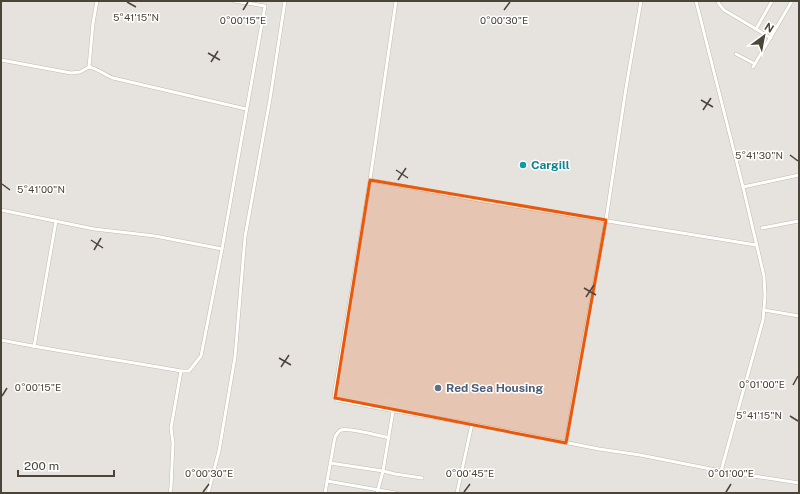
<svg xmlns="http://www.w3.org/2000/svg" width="800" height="494" viewBox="0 0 800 494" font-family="'Public Sans',sans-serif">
<rect width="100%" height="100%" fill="#f6f3ec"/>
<rect fill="#e6e2dd" x="1" y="1" width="798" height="492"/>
<polygon fill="#e5e3e0" points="386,397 400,400 399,404 385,402"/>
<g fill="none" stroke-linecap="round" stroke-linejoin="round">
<defs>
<g id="minor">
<polyline points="396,1 370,180 334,396 337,400 389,410 472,424 599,449 640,455 721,471 763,320 765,296 764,276 743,187 696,1"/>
<polyline points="718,1 719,4 724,10 771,38"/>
<polyline points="756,29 772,1"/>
<polyline points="736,54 755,64"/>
<path d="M1 60 71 73 80 72 89 67C98 69 105 75 113 78L246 109"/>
<polyline points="89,67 93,23 97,1"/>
<polyline points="753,67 792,1"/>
<polyline points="370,180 484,201 756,245"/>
<polyline points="743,187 799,175"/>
<polyline points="1,210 94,229 155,236 222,249"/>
<polyline points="762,228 799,221"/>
<polyline points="764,310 799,316"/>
<path d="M1 340C61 352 121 360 181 371"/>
<polyline points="34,347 56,221"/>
<polyline points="566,443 577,376 606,220 626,88 641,1"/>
<polyline points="330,463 383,471 395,474 422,478"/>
<polyline points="721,471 799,483"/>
<polyline points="327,481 396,493"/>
<polyline points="170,493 171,487 173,443 171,428 181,371 189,371 201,356 222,249 265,6 234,1"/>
<polyline points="208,493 219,451 235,357 245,237 270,99 285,1"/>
<path d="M325 493 335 437C337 434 338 431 341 430 348 427 380 436 389 438"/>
<polyline points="377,493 383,471 393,411"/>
<polyline points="457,493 472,424"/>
</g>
</defs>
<use href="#minor" stroke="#c2bbae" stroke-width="4"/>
<use href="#minor" stroke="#fff" stroke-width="3"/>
</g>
<path fill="#e8590c" fill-opacity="0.2" stroke="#e8590c" stroke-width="3" stroke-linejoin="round" d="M370 180 606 220 566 443 335 398Z"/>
<path fill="none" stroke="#4b4439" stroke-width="1.5" d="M127 2 136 7M243 10 248 2M504 10 510 2M208 53 220 60M211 62 218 51M701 100 713 107M703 110 711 98M790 155 798 161M396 170 408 178M398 180 406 168M2 184 10 190M91 240 103 248M94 250 101 238M584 288 596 295M586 297 594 285M279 358 291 365M281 367 289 355M793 385 798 376M2 396 7 388M790 416 798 421M203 492 209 484M464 492 470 484M726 492 731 484"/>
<circle fill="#0f9aa8" stroke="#fff" stroke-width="1.5" cx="523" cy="165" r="4"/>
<circle fill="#5c6f8a" stroke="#fff" stroke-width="1.5" cx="438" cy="388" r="4"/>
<g text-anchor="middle" stroke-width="3" stroke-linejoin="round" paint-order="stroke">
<g font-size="12" font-weight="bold" fill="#0d838f" stroke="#fff" text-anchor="start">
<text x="531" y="169">Cargill</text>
</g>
<g font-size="12" font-weight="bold" fill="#4e5e75" stroke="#fff" text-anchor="start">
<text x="446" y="392">Red Sea Housing</text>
</g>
</g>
<g font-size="10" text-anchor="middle" fill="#4b4439" stroke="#fff" stroke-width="3" stroke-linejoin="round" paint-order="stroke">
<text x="136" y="21">5°41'15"N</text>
<text x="243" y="24">0°00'15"E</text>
<text x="504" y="24">0°00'30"E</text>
<text x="759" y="159">5°41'30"N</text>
<text x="41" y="193">5°41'00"N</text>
<text x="762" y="388">0°01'00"E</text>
<text x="38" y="391">0°00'15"E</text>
<text x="759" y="419">5°41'15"N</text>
<text x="209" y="477">0°00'30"E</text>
<text x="470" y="477">0°00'45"E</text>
<text x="731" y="477">0°01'00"E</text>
</g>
<rect width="800" height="494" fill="none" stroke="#4b4439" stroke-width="4"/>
<g transform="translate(764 36) rotate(32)" stroke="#ffffff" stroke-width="3" paint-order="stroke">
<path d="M0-3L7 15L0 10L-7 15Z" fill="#4b4439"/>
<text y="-6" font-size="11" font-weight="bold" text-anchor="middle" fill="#4b4439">N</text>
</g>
<path d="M18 470v6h96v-6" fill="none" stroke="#4b4439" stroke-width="2"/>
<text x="24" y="470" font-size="12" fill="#4b4439" stroke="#ffffff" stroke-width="3" paint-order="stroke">200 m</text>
</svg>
